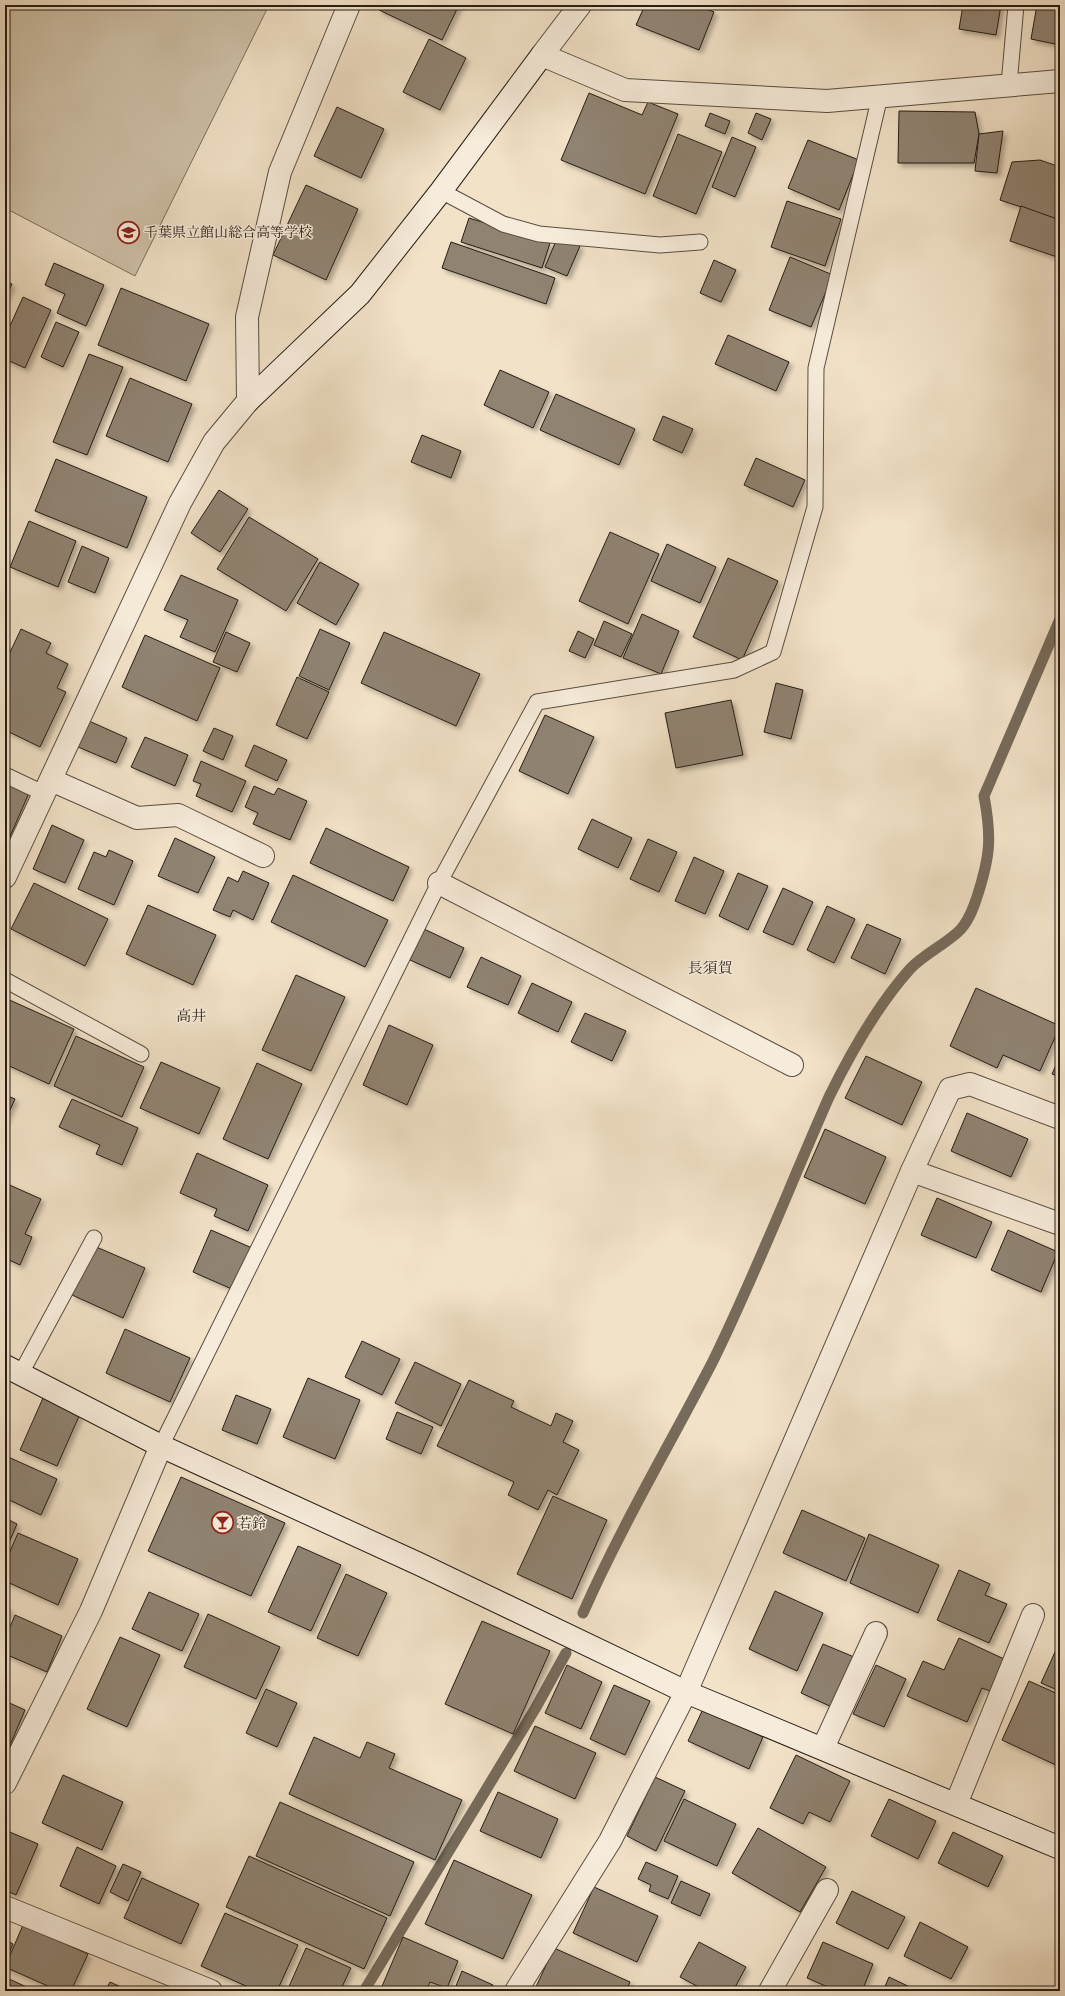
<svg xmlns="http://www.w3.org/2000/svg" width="1065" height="1996" viewBox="0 0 1065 1996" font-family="'IM FELL DW Pica','Noto Serif JP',serif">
<defs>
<filter id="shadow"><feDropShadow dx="3.5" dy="3.5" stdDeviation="2" flood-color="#0004"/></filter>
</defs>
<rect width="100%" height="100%" fill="#f2e2c8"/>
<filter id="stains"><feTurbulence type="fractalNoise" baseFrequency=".005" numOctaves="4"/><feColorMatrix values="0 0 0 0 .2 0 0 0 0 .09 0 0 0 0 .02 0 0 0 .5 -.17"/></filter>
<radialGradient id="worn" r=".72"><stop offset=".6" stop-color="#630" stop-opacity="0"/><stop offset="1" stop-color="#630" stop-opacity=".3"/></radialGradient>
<polygon fill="#cfc1a9" stroke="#7a6f5e" points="5,5 269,5 135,276 5,208"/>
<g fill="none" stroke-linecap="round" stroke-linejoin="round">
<g stroke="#776b5b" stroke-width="11">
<path d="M583 1613C621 1527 669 1446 712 1363 755 1276 790 1185 829 1097 851 1052 877 1006 910 969 923 955 944 945 958 932 968 923 973 909 977 897 990 857 992 838 984 796L1060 619"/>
<polyline points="364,1991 535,1709 566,1653"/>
</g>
</g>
<g fill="#908372" stroke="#261d14" filter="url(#shadow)">
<polygon points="381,5 459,5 442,40 379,10"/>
<polygon points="645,5 697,5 714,12 699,50 636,25"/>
<polygon points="963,5 1001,5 996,35 959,29"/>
<polygon points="1037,5 1060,5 1060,45 1031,39"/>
<polygon points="429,39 466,58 440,110 403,92"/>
<polygon points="589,93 642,115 648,102 678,114 645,194 561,160"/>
<polygon points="337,107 384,129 361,178 314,156"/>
<polygon points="899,111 975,112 979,134 974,163 898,163"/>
<polygon points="710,113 730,121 725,134 705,126"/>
<polygon points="756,113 771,119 762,140 748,133"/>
<polygon points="1003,131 997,173 975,171 979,134"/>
<polygon points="678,134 722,152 696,214 653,196"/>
<polygon points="732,137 756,147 735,197 712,187"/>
<polygon points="808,140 859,160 839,210 788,188"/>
<polygon points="1040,160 1060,167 1060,220 1000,200 1012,162"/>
<polygon points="306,185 358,209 326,280 273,255"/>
<polygon points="787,201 841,219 825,266 771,247"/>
<polygon points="1021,206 1060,220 1060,258 1010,241"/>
<polygon points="469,218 550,243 542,268 461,242"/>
<polygon points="558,236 580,246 567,276 545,267"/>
<polygon points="451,242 555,278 546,304 442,268"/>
<polygon points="790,257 833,275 811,327 769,310"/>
<polygon points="714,260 736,270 721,302 700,293"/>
<polygon points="54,263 104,285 86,326 57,313 65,294 45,285"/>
<polygon points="5,281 12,284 5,299"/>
<polygon points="121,288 209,324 186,381 98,345"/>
<polygon points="23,297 51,310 25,368 5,359 5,337"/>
<polygon points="56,322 79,332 63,367 41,357"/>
<polygon points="728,335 789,362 776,391 715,364"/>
<polygon points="89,354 123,367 87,455 53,442"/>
<polygon points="500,370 549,392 533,428 484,405"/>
<polygon points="130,378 192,404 168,462 106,436"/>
<polygon points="556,394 635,429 619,465 540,430"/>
<polygon points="663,416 693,429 682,453 653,440"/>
<polygon points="422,435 461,451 451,478 411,462"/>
<polygon points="756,458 805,480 793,507 744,485"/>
<polygon points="56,459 147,497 127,548 35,511"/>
<polygon points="219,490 248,509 220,552 191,533"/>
<polygon points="249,517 318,559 286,611 217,569"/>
<polygon points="29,521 76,541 58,587 10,567"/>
<polygon points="610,532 659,554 628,624 579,601"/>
<polygon points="667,544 716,567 700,603 651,581"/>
<polygon points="82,546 109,558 95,593 68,582"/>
<polygon points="728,558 778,581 742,660 693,637"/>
<polygon points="320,562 359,584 336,625 297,603"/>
<polygon points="181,575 238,600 215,652 180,637 188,620 164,610"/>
<polygon points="642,614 679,631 661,674 623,658"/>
<polygon points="604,621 632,634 621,657 594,645"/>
<polygon points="21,629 51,643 46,653 68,664 57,688 66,692 40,747 5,730 5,663"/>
<polygon points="320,629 350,643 329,690 299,676"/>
<polygon points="578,631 594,639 585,658 569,651"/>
<polygon points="226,632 250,643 237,672 213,662"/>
<polygon points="384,632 480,674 456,726 361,683"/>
<polygon points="145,635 220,668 197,721 122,687"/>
<polygon points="297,677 329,692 307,739 276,725"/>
<polygon points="776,683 803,690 791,739 764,732"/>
<polygon points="731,700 743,755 676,768 665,713"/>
<polygon points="545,715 594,737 568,794 519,771"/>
<polygon points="89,721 127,738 116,763 78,747"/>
<polygon points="214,728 233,736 223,760 203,751"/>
<polygon points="145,737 188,755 175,786 131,767"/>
<polygon points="254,745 287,760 277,781 245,766"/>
<polygon points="201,761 246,781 232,812 196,796 201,784 193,781"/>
<polygon points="5,782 29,793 5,848"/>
<polygon points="254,786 274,795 278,788 307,801 290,840 253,824 258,813 245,807"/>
<polygon points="592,819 632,838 618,868 578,849"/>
<polygon points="52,825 84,840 65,883 33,869"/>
<polygon points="326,828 409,867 393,901 310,863"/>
<polygon points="175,838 215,857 198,893 158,876"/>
<polygon points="648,839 677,852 659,892 630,879"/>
<polygon points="109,850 133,861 114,905 78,889 94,852 106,857"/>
<polygon points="694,857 724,871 705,914 675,901"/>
<polygon points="243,871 269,883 253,920 233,910 230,917 213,910 228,877 238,882"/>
<polygon points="738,873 768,886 748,930 719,916"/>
<polygon points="293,875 388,920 365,967 271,922"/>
<polygon points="34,883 108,919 85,966 11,929"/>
<polygon points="783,888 813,902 793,945 763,932"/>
<polygon points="148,905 216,935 193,985 126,954"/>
<polygon points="827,906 855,919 834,963 807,950"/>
<polygon points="867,924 901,939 885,974 851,958"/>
<polygon points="424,929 464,948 450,978 410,960"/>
<polygon points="481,957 521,976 508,1005 467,987"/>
<polygon points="296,975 345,997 311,1071 262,1050"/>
<polygon points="532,983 572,1002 558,1032 518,1013"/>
<polygon points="976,988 1060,1026 1040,1071 1003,1055 997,1068 950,1046"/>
<polygon points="5,998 74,1029 49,1084 5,1064"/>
<polygon points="585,1013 626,1031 612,1061 571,1042"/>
<polygon points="389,1025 433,1045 407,1105 363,1085"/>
<polygon points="76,1036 144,1067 122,1117 54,1086"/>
<polygon points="866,1056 922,1082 902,1125 845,1098"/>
<polygon points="1060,1056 1060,1077 1052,1074"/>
<polygon points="161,1062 220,1088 199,1134 140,1108"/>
<polygon points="257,1063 302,1084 268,1159 223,1139"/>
<polygon points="5,1095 15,1099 5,1121"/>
<polygon points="72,1099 138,1128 122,1165 96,1154 100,1145 59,1127"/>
<polygon points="967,1113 1028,1139 1011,1177 951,1151"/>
<polygon points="825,1129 886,1157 865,1204 804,1177"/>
<polygon points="197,1153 268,1185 248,1231 214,1216 217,1209 180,1193"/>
<polygon points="5,1183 41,1199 25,1234 32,1237 20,1265 5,1258"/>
<polygon points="937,1198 992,1222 976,1258 921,1235"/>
<polygon points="211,1230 252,1248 234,1290 193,1272"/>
<polygon points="1008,1230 1058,1252 1041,1292 991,1270"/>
<polygon points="94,1246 145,1268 123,1318 72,1295"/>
<polygon points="1060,1283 1060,1293 1056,1292"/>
<polygon points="125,1329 190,1358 170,1402 106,1373"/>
<polygon points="362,1341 400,1359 382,1395 345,1377"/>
<polygon points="415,1362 461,1384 441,1426 395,1403"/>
<polygon points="308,1378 360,1400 335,1459 283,1437"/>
<polygon points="469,1380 514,1401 511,1407 551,1426 556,1413 573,1421 563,1442 579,1450 557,1495 548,1490 538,1510 508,1495 514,1482 437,1446"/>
<polygon points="236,1395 271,1409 257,1444 222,1430"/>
<polygon points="43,1398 80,1414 57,1466 20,1450"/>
<polygon points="397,1412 433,1427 421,1454 386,1439"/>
<polygon points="6,1456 57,1479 41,1515 5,1498"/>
<polygon points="181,1477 285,1523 251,1596 148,1551"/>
<polygon points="553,1496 607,1520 572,1599 517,1574"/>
<polygon points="802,1510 865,1538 846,1581 783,1553"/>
<polygon points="5,1518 17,1524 5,1552"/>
<polygon points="18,1533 78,1559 58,1605 5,1581 5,1563"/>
<polygon points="869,1534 939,1565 918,1613 850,1583"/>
<polygon points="298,1546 341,1565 311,1631 268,1612"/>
<polygon points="959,1570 990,1584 985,1595 1007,1604 989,1643 937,1620"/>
<polygon points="346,1574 387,1593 358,1656 317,1638"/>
<polygon points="775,1591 823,1613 797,1671 749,1649"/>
<polygon points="149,1592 199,1614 182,1651 132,1629"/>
<polygon points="5,1607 10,1610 5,1620"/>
<polygon points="208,1614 280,1647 256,1699 184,1667"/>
<polygon points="15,1615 62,1636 47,1672 5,1654 5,1639"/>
<polygon points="482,1621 550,1651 513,1734 445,1704"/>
<polygon points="120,1637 160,1655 127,1727 87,1709"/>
<polygon points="959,1638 1004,1659 990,1691 982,1688 967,1722 907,1696 923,1661 944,1670"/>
<polygon points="1060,1641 1060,1691 1041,1683"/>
<polygon points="823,1644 854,1657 832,1707 801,1693"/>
<polygon points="567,1665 602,1682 581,1729 545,1713"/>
<polygon points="876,1665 906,1679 884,1727 853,1714"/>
<polygon points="1029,1681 1060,1695 1060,1767 1002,1740"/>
<polygon points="614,1685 650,1701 625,1755 590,1739"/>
<polygon points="266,1689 297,1703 277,1747 246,1733"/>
<polygon points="5,1701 25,1710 5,1757"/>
<polygon points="703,1709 763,1737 749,1769 688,1741"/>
<polygon points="535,1726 596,1753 575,1799 514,1771"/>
<polygon points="314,1737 360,1758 367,1742 395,1754 389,1768 462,1800 435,1860 289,1794"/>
<polygon points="796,1755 850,1781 830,1822 809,1812 803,1824 770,1808"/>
<polygon points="63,1775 123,1802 102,1850 42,1823"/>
<polygon points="655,1777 685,1791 656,1851 627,1836"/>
<polygon points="498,1792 558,1819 541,1858 480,1831"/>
<polygon points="684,1799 736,1824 717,1866 664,1841"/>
<polygon points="889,1799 936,1821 918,1859 871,1836"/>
<polygon points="280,1802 414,1862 390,1916 256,1856"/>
<polygon points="758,1828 826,1867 800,1912 732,1873"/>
<polygon points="5,1830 38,1844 16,1895 5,1890"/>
<polygon points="953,1832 1003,1856 988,1887 938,1863"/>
<polygon points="77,1847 116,1866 99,1904 60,1886"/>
<polygon points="249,1856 387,1918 364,1969 226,1907"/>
<polygon points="454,1860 532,1895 503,1959 425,1924"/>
<polygon points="646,1862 678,1876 668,1899 649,1891 651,1885 638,1879"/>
<polygon points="123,1864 141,1872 128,1901 110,1892"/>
<polygon points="142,1878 199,1904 181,1944 124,1918"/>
<polygon points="681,1881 710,1894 700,1916 671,1903"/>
<polygon points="594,1887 658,1916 637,1962 573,1933"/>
<polygon points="852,1891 905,1917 888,1949 836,1923"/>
<polygon points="225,1913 298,1945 277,1991 257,1991 201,1966"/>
<polygon points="920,1922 968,1947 951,1979 904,1956"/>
<polygon points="23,1925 88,1954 71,1991 59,1991 5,1967"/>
<polygon points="403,1937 458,1961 447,1988 430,1982 426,1991 380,1991"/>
<polygon points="5,1940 13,1944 5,1962"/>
<polygon points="699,1942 746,1967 733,1991 706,1991 680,1977"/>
<polygon points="823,1942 873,1964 862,1991 837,1991 807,1978"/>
<polygon points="306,1948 351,1968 340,1991 287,1991"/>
<polygon points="554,1948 630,1982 626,1991 539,1991 535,1989"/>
<polygon points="462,1971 493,1985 490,1991 454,1991"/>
<polygon points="889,1977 918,1991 883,1991"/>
<polygon points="7,1978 33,1990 33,1991 5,1991"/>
<polygon points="110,1982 130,1991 105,1991"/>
</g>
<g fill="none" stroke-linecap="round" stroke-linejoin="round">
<defs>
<g id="lane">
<polyline points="1009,85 1016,5"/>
<polyline points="441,191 503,224 539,234 660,245 700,242"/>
<polyline points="5,775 45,794"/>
<polyline points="5,980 141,1054"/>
<polyline points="20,1375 94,1238"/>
<polyline points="161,1446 439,883 537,702 734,670 773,652 815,507 816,368 880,96"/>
</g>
<g id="street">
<polyline points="580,5 542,55 625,90 827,101 1060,81"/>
<polyline points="51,780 137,818 178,815 263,856"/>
<polyline points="5,877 180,503 214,442 248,401 247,317 280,172 349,5"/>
<polyline points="439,883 792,1065"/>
<polyline points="912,1171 1060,1224"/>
<polyline points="823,1748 876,1633"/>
<polyline points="5,1783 91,1611 161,1446"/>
<polyline points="956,1804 1033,1615"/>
<polyline points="5,1907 211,1991"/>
<polyline points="516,1991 610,1841 686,1692 912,1171 950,1089 970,1084 1060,1118"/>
<polyline points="770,1991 827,1890"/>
</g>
<g id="secondary">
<polyline points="248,401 360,294 441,191 542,55"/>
<polyline points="5,1366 161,1446 419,1564 686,1692 1060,1848"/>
</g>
</defs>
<use href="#lane" stroke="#594e41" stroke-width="17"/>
<use href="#street" stroke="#594e41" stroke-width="24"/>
<use href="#secondary" stroke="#261d14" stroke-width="24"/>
<use href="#lane" stroke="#f7ecdb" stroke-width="15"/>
<use href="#street" stroke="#f7ecdb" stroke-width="22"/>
<use href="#secondary" stroke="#f7ecdb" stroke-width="22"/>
</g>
<defs>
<symbol id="school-ring" viewBox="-11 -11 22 22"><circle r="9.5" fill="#f7ecdb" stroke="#8f2418" stroke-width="1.5"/><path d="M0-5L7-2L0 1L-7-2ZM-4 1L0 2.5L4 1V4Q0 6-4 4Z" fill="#8f2418"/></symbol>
<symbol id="bar-ring" viewBox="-11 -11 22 22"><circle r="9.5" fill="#f7ecdb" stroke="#8f2418" stroke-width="1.5"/><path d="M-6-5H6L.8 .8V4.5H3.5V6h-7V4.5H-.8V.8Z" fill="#8f2418"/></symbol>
</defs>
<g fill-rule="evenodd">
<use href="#school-ring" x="116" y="220" width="25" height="25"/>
<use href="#bar-ring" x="210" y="1510" width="25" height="25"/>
</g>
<g text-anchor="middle" stroke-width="3" stroke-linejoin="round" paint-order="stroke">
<g font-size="14" fill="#261d14" stroke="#f7ecdb" text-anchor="start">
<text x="144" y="237">千葉県立館山総合高等学校</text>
<text x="238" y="1528">若鈴</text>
</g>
<g font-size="15" fill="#261d14" stroke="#f7ecdb">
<text x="710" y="973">長須賀</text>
<text x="191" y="1021">高井</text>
</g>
</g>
<rect width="1065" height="1996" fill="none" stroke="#f2e2c8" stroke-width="20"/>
<rect x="6" y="6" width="1053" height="1984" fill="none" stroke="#261d14" stroke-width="2"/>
<rect x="10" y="10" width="1045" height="1976" fill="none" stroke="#261d14"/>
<rect width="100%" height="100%" filter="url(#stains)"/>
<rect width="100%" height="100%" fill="url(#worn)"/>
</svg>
